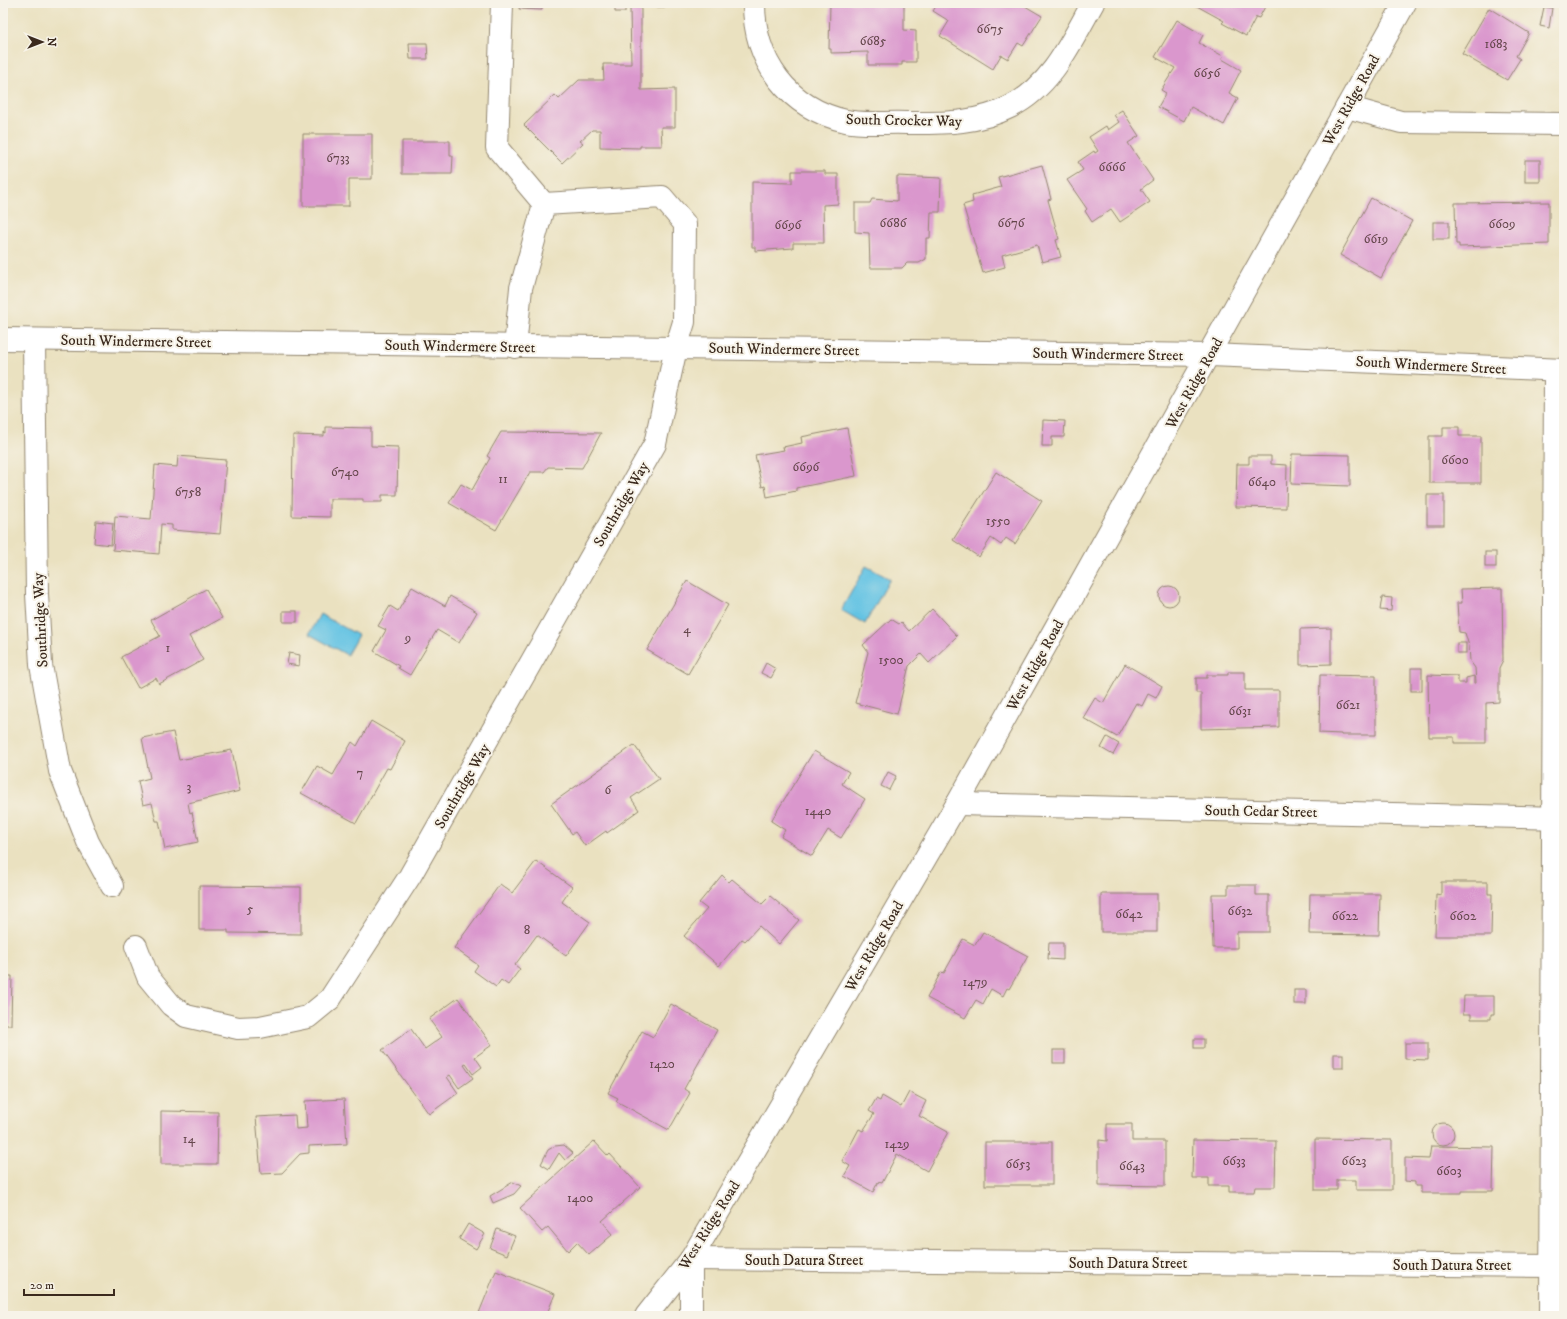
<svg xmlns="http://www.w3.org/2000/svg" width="1567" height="1319" viewBox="0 0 1567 1319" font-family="'IM FELL DW Pica',serif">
<rect width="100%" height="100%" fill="#f7f3e8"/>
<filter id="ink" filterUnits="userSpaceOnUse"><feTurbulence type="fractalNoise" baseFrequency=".025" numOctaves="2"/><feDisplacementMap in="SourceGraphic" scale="8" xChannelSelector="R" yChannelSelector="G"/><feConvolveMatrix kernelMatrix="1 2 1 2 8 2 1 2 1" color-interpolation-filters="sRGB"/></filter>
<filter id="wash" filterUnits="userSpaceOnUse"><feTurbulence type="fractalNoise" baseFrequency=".012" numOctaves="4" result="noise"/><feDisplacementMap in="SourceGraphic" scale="16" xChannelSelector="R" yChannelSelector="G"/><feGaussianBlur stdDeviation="0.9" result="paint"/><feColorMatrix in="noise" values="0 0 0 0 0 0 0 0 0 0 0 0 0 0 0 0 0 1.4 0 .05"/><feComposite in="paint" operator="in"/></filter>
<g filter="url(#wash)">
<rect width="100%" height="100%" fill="#eae1c0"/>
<g fill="#64c3e3" stroke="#507680">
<polygon points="866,566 890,579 865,624 841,610"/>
<polygon points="320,614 358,635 347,655 309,634"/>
</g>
<g id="blocks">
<g fill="#da97cd">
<polygon points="520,3 542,3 542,10 519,9"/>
<polygon points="615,3 667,3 667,7 641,7 641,90 675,89 675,127 661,127 662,146 640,146 640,148 600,147 600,130 592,130 580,141 583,143 562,163 524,125 555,95 559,99 579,80 604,80 603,64 631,64 630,8 625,7 625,12 615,12"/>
<polygon points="830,3 904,3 904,30 916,31 916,62 902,62 902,65 868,65 868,52 831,53 831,49 829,49"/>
<polygon points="938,3 1020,3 1042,16 1023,46 1018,43 1008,59 1001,55 993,69 940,36 949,21 933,11"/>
<polygon points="1196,3 1267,3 1259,18 1256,17 1246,36 1222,23 1224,21 1195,5"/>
<polygon points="1544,7 1552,8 1549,28 1540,26"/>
<polygon points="1489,8 1529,33 1516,56 1520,59 1507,80 1462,54"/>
<polygon points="1177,20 1203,35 1199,43 1223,56 1222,59 1241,70 1229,93 1238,98 1224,125 1191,107 1184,121 1158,107 1166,93 1161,90 1175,68 1155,57"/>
<polygon points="409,43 427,43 428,59 410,59"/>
<polygon points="1122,110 1139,136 1128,143 1153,180 1141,189 1150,202 1120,222 1111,209 1092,222 1085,211 1087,209 1067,180 1083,170 1078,162 1094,151 1095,153 1098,151 1089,137 1106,126 1108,130 1119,122 1114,115"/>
<polygon points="303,134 372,134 372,179 349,179 349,206 303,206"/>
<polygon points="402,141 450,141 450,156 453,156 452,174 402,174"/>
<rect x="1525" y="160" width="15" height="22"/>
<rect x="1563" y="162" width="1" height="39"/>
<polygon points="1042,165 1051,199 1048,200 1059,239 1056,240 1061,257 1042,262 1037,245 1002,255 1005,267 983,273 963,205 973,202 972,195 1001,187 998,177"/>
<polygon points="792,171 825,171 825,174 838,174 838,204 823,205 824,243 793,243 793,248 755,251 755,247 752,247 752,182 792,183"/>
<polygon points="897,176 941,178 940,212 931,212 930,238 926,238 926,259 919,263 907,263 902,268 870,268 869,233 855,232 855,203 870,203 872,199 897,201"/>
<polygon points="1371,198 1412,221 1381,278 1340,255"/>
<polygon points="1549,202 1549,244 1459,247 1459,244 1456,244 1455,203"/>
<rect x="1433" y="222" width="16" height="17"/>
<polygon points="1043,420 1065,421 1064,437 1052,437 1052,446 1042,446"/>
<polygon points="326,427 371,428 371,446 398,447 397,495 382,495 382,502 363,502 363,499 330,499 330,517 292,516 293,435 324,436 324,432 326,433"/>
<polygon points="1443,427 1459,427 1459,436 1481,436 1481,483 1429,483 1429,436 1443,436"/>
<polygon points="847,428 856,476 796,488 796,491 767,497 765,486 762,487 755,455 784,450 783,447 802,443 801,437"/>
<polygon points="501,432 601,433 582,468 548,467 544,472 530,472 496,530 449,503 461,484 472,490 490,458 487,456"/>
<polygon points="1292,454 1350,455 1350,486 1291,484"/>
<polygon points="178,456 226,460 220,534 172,530 172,525 161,524 159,554 113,550 115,516 151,519 155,465 177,467"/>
<polygon points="1249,456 1271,456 1271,464 1287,465 1286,508 1236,507 1237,464 1249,464"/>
<polygon points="996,472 1042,501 1015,544 1006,538 1001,545 991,538 979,557 953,540"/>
<rect x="1427" y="495" width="17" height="30"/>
<polygon points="96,521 113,523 111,545 94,543"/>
<rect x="1485" y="552" width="11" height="15"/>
<polygon points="687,581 728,605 688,674 647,650"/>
<circle cx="1169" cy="596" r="10"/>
<polygon points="412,587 445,606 450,596 477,612 459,643 437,630 410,675 398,668 399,666 374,651 386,630 378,626 390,606 398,611"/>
<polygon points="1502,588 1503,660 1499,668 1499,702 1486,703 1486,743 1454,743 1454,737 1429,737 1428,675 1458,676 1458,683 1466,683 1466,678 1474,676 1474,683 1476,683 1475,668 1470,661 1469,646 1465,633 1459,632 1457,603 1462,603 1461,589"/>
<polygon points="206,589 222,618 189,636 203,660 159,684 156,678 138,688 121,657 160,636 151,620"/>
<polygon points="1382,597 1392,598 1391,611 1380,610"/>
<polygon points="932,609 957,636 929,663 921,654 909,666 897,714 855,703 868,652 863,645 891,619 899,624 901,622 909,631"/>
<rect x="283" y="611" width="14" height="11"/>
<polygon points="1331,628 1331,664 1300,665 1300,629"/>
<rect x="1457" y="643" width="9" height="10"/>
<polygon points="289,653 300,655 299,666 287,664"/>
<polygon points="766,663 776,669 771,678 761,673"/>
<polygon points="1125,664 1162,686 1156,698 1148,694 1142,706 1136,703 1117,737 1083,718 1095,698 1103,703"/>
<rect x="1411" y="668" width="11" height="23"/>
<polygon points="1228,672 1245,672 1245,690 1279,690 1279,727 1201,729 1201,693 1196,693 1196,678 1207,678 1207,675 1228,675"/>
<polygon points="1320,675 1376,676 1376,735 1341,735 1341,734 1319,733"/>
<polygon points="371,721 405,741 390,769 387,768 356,823 301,793 317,766 333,775 352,742 357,746"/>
<polygon points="173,732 179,760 232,750 240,791 188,803 190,813 192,812 198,842 165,849 159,821 156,821 152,803 143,805 138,781 150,778 142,738"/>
<polygon points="1107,737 1119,744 1113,755 1101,748"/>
<polygon points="634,745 659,779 631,798 639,810 607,833 606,831 585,846 575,832 572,834 551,804"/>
<polygon points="814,751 849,772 842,784 865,799 841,838 828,830 812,856 781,837 785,830 771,821"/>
<polygon points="888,772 896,776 889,790 881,786"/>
<polygon points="536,861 572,887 562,902 590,922 566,956 537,935 515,965 520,969 508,985 501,980 496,987 474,971 478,965 454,948 500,884 512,893"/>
<polygon points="722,875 729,882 732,879 762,904 770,896 799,920 779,944 759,926 745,941 742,939 719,966 684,936 707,909 699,903"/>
<polygon points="1441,882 1488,882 1488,894 1492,894 1491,936 1435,936 1436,894 1441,895"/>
<polygon points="1228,885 1256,885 1256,895 1269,895 1269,932 1237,932 1237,948 1213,948 1212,894 1228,894"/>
<polygon points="199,886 301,887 301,934 228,933 228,930 199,930"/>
<rect x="1101" y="894" width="56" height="38"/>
<polygon points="1310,894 1380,894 1379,935 1309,934"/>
<polygon points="983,932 1028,956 1009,989 1007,988 1003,996 991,989 983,1004 976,1000 965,1018 927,998 941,972 944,973 963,939 975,945"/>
<polygon points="1049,943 1063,943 1063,960 1048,959"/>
<polygon points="3,976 12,976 11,1025 3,1025"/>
<rect x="1294" y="990" width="12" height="14"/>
<polygon points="1464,996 1494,996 1494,1014 1491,1014 1491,1019 1471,1019 1471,1014 1463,1014"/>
<polygon points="458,998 492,1045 475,1057 482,1067 473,1074 466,1064 464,1065 473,1078 459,1088 450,1075 447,1077 458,1093 429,1114 382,1050 411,1029 425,1049 442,1037 429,1019"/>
<polygon points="671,1004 717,1030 684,1089 690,1093 669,1130 616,1101 618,1098 608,1093 642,1031 653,1037"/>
<rect x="1194" y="1039" width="10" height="9"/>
<polygon points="1405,1043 1428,1043 1428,1060 1405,1059"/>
<rect x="1053" y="1050" width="12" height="13"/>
<rect x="1334" y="1054" width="9" height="14"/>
<polygon points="909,1092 926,1101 919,1116 948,1132 927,1171 897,1154 882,1183 878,1182 873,1192 844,1176 850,1166 842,1161 859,1129 863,1131 874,1114 869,1111 876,1099 880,1101 882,1096 901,1107"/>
<polygon points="344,1099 347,1144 309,1146 309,1153 300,1154 282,1173 261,1174 256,1117 295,1115 296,1129 307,1128 305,1101"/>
<polygon points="161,1111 218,1112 217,1164 161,1164"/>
<circle cx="1443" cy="1134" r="11"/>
<polygon points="1107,1124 1132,1124 1132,1141 1165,1141 1165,1186 1099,1185 1099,1140 1107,1141"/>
<polygon points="1315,1139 1392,1140 1392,1190 1356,1190 1356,1180 1337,1180 1337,1190 1315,1190"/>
<polygon points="1193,1140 1276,1141 1275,1187 1255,1187 1254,1192 1229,1192 1229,1186 1209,1186 1209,1178 1192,1178"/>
<polygon points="594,1141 608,1156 610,1154 640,1187 602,1221 613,1234 589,1255 577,1242 568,1251 548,1227 542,1232 520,1208"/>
<rect x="985" y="1142" width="67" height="43"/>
<polygon points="564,1145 573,1153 565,1160 559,1153 549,1169 541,1164 548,1150 555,1146"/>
<polygon points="1431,1146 1494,1147 1493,1191 1462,1191 1462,1193 1421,1193 1421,1186 1415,1186 1415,1182 1405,1181 1405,1158 1429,1159"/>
<polygon points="513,1182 521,1186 514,1194 493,1203 490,1196"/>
<polygon points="468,1224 485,1234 476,1249 459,1239"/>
<polygon points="497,1229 515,1236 507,1255 490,1248"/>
<polygon points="496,1271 555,1294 546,1316 476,1316 479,1313"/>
</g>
</g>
</g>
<g filter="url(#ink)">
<use href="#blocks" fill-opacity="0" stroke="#92866f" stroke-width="1"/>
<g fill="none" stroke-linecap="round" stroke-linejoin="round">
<defs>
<g id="minor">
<polyline points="502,3 497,148 544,204 521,288 515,347"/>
<path d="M754 3C754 61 788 108 846 121 862 125 889 122 906 123 943 123 976 124 1010 107 1052 86 1071 42 1093 3"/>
<polyline points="1347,107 1401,122 1564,124"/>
<polyline points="3,339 1210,355 1564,370"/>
<polyline points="34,340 37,594 41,665 60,771 88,842 112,886"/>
<polyline points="957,804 1564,818"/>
<polyline points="136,946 148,977 171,1005 186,1016 238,1028 260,1027 308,1017 330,999 410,876 655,444 676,348 684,322 685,224 662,197 544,204"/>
<polyline points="691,1259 1564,1266"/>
<polyline points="691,1259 691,1316"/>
<polyline points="646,1316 691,1259 957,804 1405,3"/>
<polyline points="1551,1316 1555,370"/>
</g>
</defs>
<use href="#minor" stroke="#92866f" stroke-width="24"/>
<use href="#minor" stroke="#fff" stroke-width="22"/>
</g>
</g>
<g text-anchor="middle" stroke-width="4" stroke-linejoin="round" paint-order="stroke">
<g font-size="13" fill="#63454a">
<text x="990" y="33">6675</text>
<text x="873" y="45">6685</text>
<text x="1496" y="48">1683</text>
<text x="1207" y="77">6656</text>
<text x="338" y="162">6733</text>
<text x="1112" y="171">6666</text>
<text x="893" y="227">6686</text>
<text x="1011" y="227">6676</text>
<text x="1502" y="228">6609</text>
<text x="788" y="229">6696</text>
<text x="1376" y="243">6619</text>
<text x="1455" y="464">6600</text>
<text x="806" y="471">6696</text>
<text x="345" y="476">6740</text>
<text x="503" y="483">11</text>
<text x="1262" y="486">6640</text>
<text x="188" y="496">6758</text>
<text x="998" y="525">1550</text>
<text x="687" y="633">4</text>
<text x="408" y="642">9</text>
<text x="168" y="652">1</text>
<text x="891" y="664">1500</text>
<text x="1348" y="709">6621</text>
<text x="1240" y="715">6631</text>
<text x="360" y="777">7</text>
<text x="189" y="791">3</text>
<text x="608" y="794">6</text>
<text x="818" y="815">1440</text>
<text x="250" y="913">5</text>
<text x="1240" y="915">6632</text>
<text x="1129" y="918">6642</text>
<text x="1345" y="920">6622</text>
<text x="1463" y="920">6602</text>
<text x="527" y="934">8</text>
<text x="975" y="986">1479</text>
<text x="662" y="1068">1420</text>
<text x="189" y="1143">14</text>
<text x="897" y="1148">1429</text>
<text x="1234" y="1165">6633</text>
<text x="1354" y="1165">6623</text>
<text x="1018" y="1168">6653</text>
<text x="1132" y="1170">6643</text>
<text x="1449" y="1175">6603</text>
<text x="580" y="1202">1400</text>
</g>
<g font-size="15" fill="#3b2a1e" stroke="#f7f3e8">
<text transform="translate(1351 100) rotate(-61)" y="5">West Ridge Road</text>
<text transform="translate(904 120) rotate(1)" y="5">South Crocker Way</text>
<text transform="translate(136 341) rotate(1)" y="5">South Windermere Street</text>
<text transform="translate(460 346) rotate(1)" y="5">South Windermere Street</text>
<text transform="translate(784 349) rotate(1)" y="5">South Windermere Street</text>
<text transform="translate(1108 354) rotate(1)" y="5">South Windermere Street</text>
<text transform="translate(1431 365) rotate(3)" y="5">South Windermere Street</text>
<text transform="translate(1194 383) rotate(-61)" y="5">West Ridge Road</text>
<text transform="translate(621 504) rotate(-60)" y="5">Southridge Way</text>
<text transform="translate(40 620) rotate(-93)" y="5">Southridge Way</text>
<text transform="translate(1035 665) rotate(-61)" y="5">West Ridge Road</text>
<text transform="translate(462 786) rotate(-60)" y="5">Southridge Way</text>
<text transform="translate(1261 811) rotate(1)" y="5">South Cedar Street</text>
<text transform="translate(874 946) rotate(-60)" y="5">West Ridge Road</text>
<text transform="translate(709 1225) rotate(-58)" y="5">West Ridge Road</text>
<text x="804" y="1265">South Datura Street</text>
<text x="1128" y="1268">South Datura Street</text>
<text x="1452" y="1270">South Datura Street</text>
</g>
</g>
<rect width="1567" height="1319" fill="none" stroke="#f7f3e8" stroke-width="16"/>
<g transform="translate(42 42) rotate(90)" stroke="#f7f3e8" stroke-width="3" paint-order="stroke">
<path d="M0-3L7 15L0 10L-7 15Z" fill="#3b2a1e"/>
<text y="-6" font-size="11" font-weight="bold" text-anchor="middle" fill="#3b2a1e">N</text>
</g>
<path d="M24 1289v6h90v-6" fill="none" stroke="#3b2a1e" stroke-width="2"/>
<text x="30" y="1289" font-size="12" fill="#3b2a1e" stroke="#f7f3e8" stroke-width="3" paint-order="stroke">20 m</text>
</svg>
